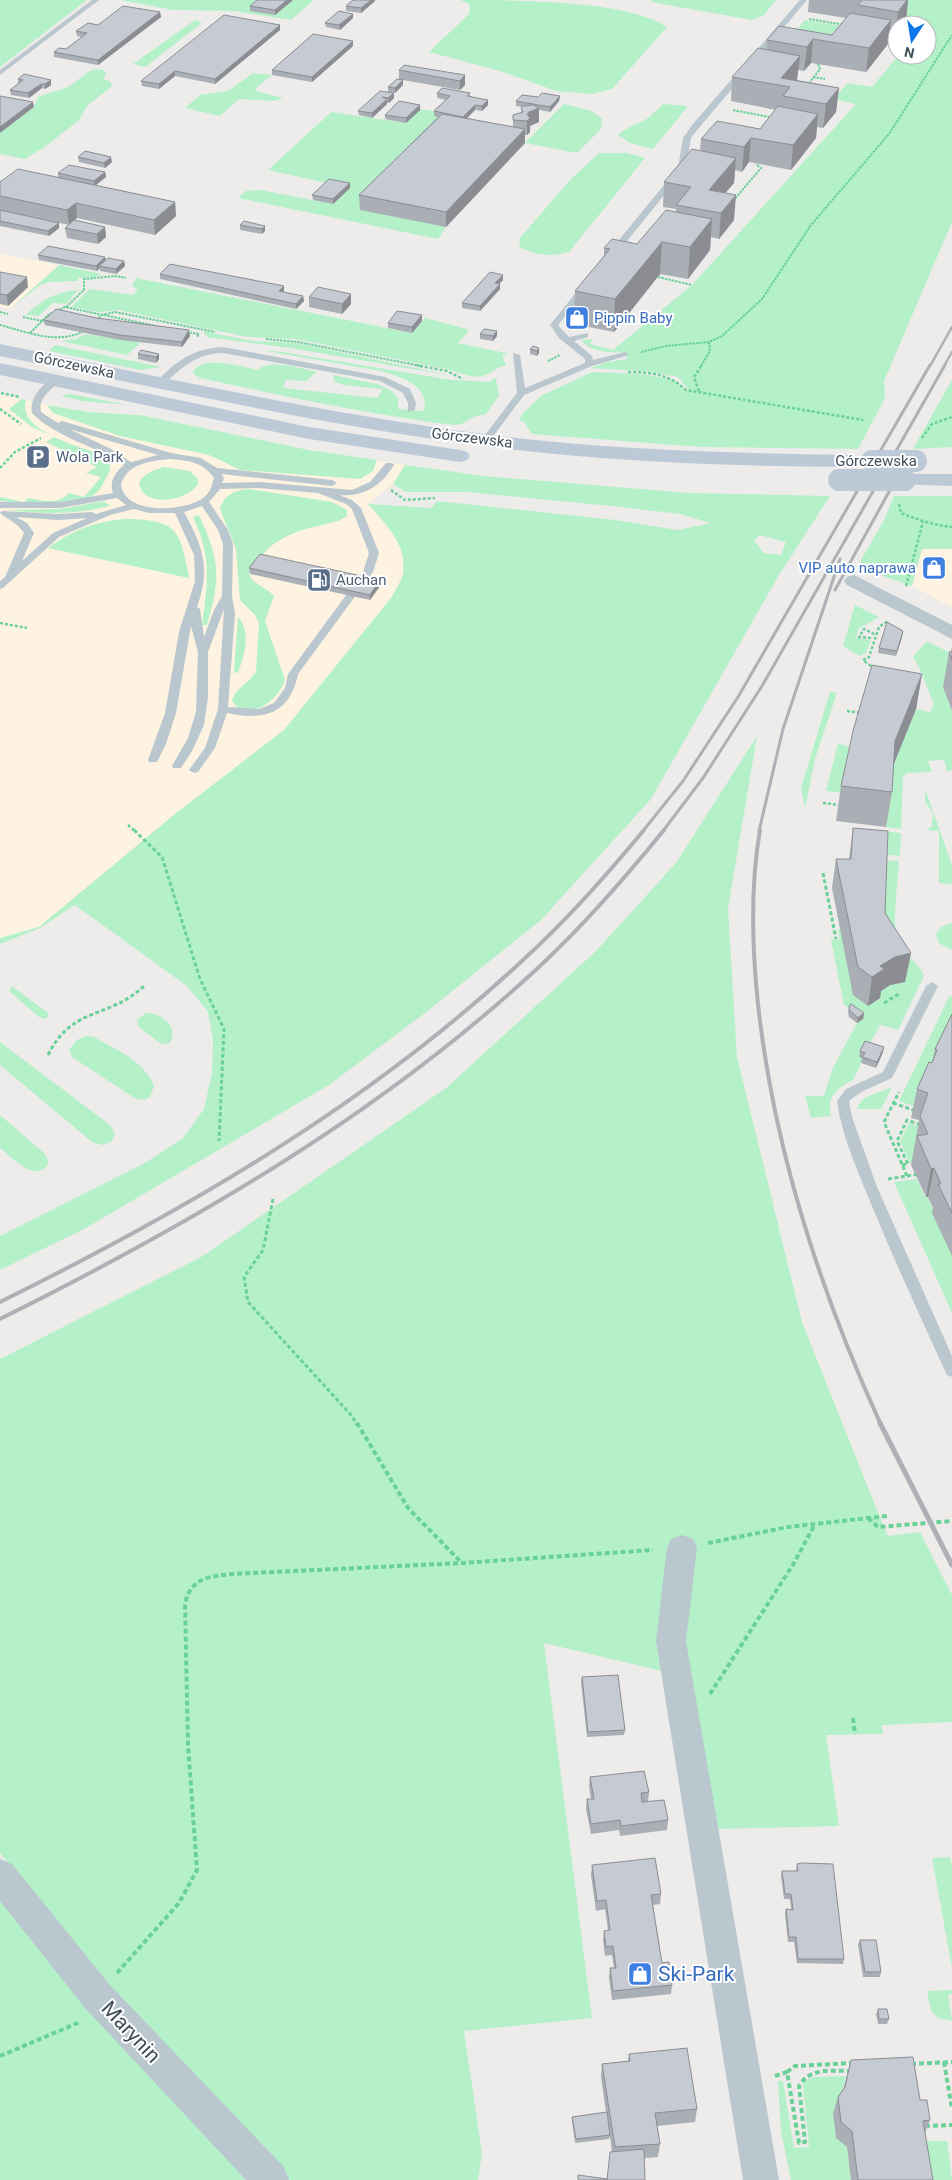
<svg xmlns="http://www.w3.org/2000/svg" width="952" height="2180" viewBox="0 0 952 2180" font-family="Roboto,sans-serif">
<rect width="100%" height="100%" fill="#eeebeb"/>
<g fill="#fdf3e0">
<polygon points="0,254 59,265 10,309 0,307"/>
<polygon points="0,395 80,411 140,415 309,450 405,465 393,484 368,504 394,536 403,552 403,574 391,598 284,730 175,814 39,927 0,938"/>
<polygon points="922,549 952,549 952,607 912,586"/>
</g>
<g fill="#b4f1c8" fill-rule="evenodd">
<polygon points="0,0 87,0 0,67"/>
<polygon points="120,0 314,0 291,20 235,11 173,10"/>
<path d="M461 0C511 0 630 0 667 27L612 89 592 94 556 91 500 71 429 52 469 14 470 5Z"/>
<polygon points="653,0 776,0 763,16 752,20 651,2"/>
<path d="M882 0H952V222L884 381 885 398 858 449 701 447 532 434 523 421 519 420 523 413 541 396 592 372 643 374 674 380 683 389 689 390 678 377 644 371 590 368 608 362 628 359 623 352C609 353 590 352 581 340L593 339 590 344 613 350 692 285 856 104 834 99 848 83 872 87 899 55H927V25H903L905 21 869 15Z"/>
<polygon points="195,20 202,23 145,67 133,64"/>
<polygon points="805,20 839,26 832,35 825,35 822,46 805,43 793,35"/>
<polygon points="97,69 104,70 106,74 103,79 110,81 112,86 88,105 79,120 46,146 25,159 0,154 0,133 34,107 38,97 68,87 90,71"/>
<polygon points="253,73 272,75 256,88 256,91 283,98 275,101 239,99 220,116 185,108 200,95 228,91"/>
<polygon points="564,104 592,111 602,119 601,129 577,153 525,143"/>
<polygon points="663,104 688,106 653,149 630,143 618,135 624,130 647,119"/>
<polygon points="420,109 438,112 435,116 463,122 360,209 446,227 438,239 238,198 246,191 261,190 333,204 350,188 268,170 331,112 406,123"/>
<path d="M599 153H627L645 158 569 252C551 257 536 256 520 247L519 239 571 179Z"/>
<polygon points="59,265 102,274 95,277 78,278 78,281 49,282 40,285 10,309"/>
<path d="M136 278 412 333 425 318 467 329 469 331 458 343 506 353 507 355H502L506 366C497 366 496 370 488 374 476 380 462 374 451 370L296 339 248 337 118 310 100 312 71 307 90 289 133 295 138 290 132 286Z"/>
<path d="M78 290 66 304 53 303 39 316 26 315C42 300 55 292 78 290Z"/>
<polygon points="203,331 252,341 297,343 453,376 291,348 207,337"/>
<polygon points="86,334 138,342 139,344 127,355 61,341 76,339"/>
<polygon points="55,345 161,367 140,370 49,351"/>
<path d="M261 350 283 352 451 380 489 382 494 378 496 379 499 396 485 415C473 413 465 426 454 425 369 415 284 396 200 378L193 373C199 353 243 367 258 370 270 358 302 369 317 372L306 381 286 380 283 388 378 398 382 389 343 385 334 381 333 375 377 384 390 390 398 398V409L424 411C430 385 401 377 381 371Z"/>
<polygon points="952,380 952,447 913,449 949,385"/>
<polygon points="70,394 128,405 82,401 61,396"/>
<path d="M22 399 26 400C16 431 81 447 103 455L109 461C112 468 109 473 105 480 102 487 98 493 90 497 68 507 24 503 0 501V497L24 502 28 498C42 501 58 505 69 493L84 497 101 477 86 473 97 467 46 442 54 437 32 427 9 409Z"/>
<polygon points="47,405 88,412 140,415 309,450 377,460 373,471 360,479 240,470 209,455 120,436 53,413"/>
<path d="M405 465 484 476 689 493 830 496 779 575 651 799 541 920 425 1013 329 1085 84 1229 0 1270V1236L145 1163 183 1138 204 1109 212 1073 213 1040 208 1012 187 986 75 905 40 928 0 944V938L39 927 175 814 284 730 391 598C395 591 402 581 403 573 408 545 385 523 368 504L431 508 437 501 615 520 678 530 711 523 680 514 621 507 467 492H406L393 484ZM759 535 786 542 781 555 764 553 754 541Z"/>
<path d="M164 467 190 471 198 479V484C188 501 142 509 139 483 144 473 154 470 164 467Z"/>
<path d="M250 489 332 502 347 510V516C339 522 331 522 322 525 287 533 267 542 249 574 254 586 265 586 274 596L265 621 285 680C280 699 246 726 232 700 237 687 249 683 256 672L259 623 255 615 240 600 236 549 220 509C224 494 236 490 250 489Z"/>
<polygon points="894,496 952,496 952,549 922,549 912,586 857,567 884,520"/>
<path d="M104 501 110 506C75 515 43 514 7 510L61 509Z"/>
<path d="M199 515C220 560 221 578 207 625H202C208 582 212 557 193 517Z"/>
<path d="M126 519C178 520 180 530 189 578L48 548C72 530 96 521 126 519Z"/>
<polygon points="855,605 879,617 858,629 856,638 871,640 866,653 859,656 843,646"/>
<path d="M238 617C252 632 244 656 238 673L234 672Z"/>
<polygon points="927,641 952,654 943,687 952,711 952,771 947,771 944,760 928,761 932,772 906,773 903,778 901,829 886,827 889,776 916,709 930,712 934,704 919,667 913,657"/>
<polygon points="830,692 837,693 815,759 805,808 801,788"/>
<polygon points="757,736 728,909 737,1057 802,1322 875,1505 888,1536 920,1532 952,1595 952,1722 882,1725 883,1734 826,1735 839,1826 718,1829 691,1678 544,1643 592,2018 464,2031 482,2153 478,2180 290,2180 123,2003 0,1853 0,1359 203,1256 446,1088 595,952 676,863"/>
<polygon points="838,744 853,747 842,793 826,791"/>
<polygon points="925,789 952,865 952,884 939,883 939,831 927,830 932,826 933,813 925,802"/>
<polygon points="881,831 901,833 900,856 880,854"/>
<path d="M884 860 899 861C898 881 892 922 897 939 902 955 919 961 924 976L898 1030 880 1025 869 1045 859 1057 864 1058 853 1080C838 1087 826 1097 831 1116L811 1118 805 1096H824L832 1070 857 1023 863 1019 844 1005 831 940 840 939 838 929H840L875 995 890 985 880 942Z"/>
<polygon points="952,923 952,950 939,943 936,934 941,927"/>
<polygon points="12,986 48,1013 49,1016 44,1019 39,1017 9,991"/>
<polygon points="952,996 952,1030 916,1107 899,1101 949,997"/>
<path d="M146 1013C162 1013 179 1027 170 1043L161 1044 139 1027 137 1020Z"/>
<path d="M86 1036 94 1037C116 1050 145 1061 154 1086L150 1097 144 1100 136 1099 72 1057 69 1050 77 1040Z"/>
<polygon points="0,1042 110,1125 115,1134 111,1142 103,1145 92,1142 0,1065"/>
<path d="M892 1087 881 1109H857C863 1093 879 1094 892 1087Z"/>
<path d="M0 1115 45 1154 49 1163C36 1185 12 1157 0 1148Z"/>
<polygon points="909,1123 920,1127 915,1144 922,1163 911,1165 900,1141"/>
<polygon points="917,1179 925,1197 928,1197 952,1255 952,1313 894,1182"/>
<polygon points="950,1857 952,1865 952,1968 932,1858"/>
<polygon points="0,1897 252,2180 0,2180"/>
<polygon points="952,1990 952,1994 948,1995 952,2021 938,2018 931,2011 927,1991"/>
<polygon points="846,2076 840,2104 833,2113 836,2138 847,2147 851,2180 791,2180 781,2131 778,2081 783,2081 794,2148 809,2147 803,2085 804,2081 814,2077"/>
<polygon points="918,2141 947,2141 952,2180 924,2180"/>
</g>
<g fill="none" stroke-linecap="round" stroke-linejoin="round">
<g stroke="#6ad199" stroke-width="2" stroke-dasharray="2.5 1" stroke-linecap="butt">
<polyline points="809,19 845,25"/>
<polyline points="813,77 825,79"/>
<polyline points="807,86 820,69 818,64"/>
<polyline points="733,110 769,117"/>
<polyline points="763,126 772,116"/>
<polyline points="733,201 761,168 756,164"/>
<polyline points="658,277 692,285"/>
<polyline points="66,307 84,290 84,279 116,276 126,278"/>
<polyline points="0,312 8,314"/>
<polyline points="23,317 47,322"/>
<polyline points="96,320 102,315 115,312 215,332"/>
<path d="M0 325C26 332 58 345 84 331"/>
<polyline points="186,332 199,334 197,337"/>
<polyline points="30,333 48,315 65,307 156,326"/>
<polyline points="266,339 298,342 421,366"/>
<polyline points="641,352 666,346 709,342 722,336 762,299 811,225 889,134 952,35"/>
<polyline points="548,361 560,355"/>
<polyline points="701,366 710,351 709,342"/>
</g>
<g stroke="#6ad199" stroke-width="2.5" stroke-dasharray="3 2" stroke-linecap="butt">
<polyline points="415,365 447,371 463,379"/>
<path d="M628 372C650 372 669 374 686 390L863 420"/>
<polyline points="699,391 694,377 702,365"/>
<polyline points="1,393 20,397"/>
<polyline points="0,409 21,424"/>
<polyline points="922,438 932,424 952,417"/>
<polyline points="0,468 15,452 41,438"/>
<polyline points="391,490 405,500 435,498"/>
<path d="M899 504 901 513C918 520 934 525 952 527"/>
<polyline points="906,586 923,522"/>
<polyline points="0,623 27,628"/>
<polyline points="871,638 859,637 864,629 876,635"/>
<polyline points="871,666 863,660 869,657 879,627 888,621"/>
<polyline points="847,711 862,713"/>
<polyline points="823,803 840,805"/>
<polyline points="128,825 135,831"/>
</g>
<g stroke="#6ad199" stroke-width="3" stroke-dasharray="4 2.5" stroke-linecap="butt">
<polyline points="134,830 162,857 200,979 224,1029 219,1141"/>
<polyline points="823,873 836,939"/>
<polyline points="884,1003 899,994"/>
<path d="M48 1055C73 1005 108 1020 144 986"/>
<polyline points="893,1103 916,1111"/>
<polyline points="902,1165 908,1164 897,1141 907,1120 921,1125"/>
<polyline points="907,1176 919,1174"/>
<polyline points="888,1179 907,1176 884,1122 899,1092"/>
<polyline points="273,1199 263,1250 244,1277 248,1302 352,1416 357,1425"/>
</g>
<g stroke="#6ad199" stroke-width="4" stroke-dasharray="5 3" stroke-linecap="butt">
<polyline points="357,1423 408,1508 461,1562"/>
<polyline points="868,1518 878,1527 952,1521"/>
<polyline points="708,1543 788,1527 887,1516"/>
<polyline points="710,1694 794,1563 815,1524"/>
<polyline points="853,1718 855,1734"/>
<path d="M117 1973 179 1903 197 1870 188 1745 185 1603C192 1577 208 1577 232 1574L462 1563 653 1550"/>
<polyline points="0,2056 80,2022"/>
<polyline points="944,2062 952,2109"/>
<polyline points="911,2064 952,2062"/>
<polyline points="787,2072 795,2066 852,2063"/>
<path d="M775 2076 787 2072 799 2143 805 2142 799 2086C810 2067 833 2071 852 2071"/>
<polyline points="925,2126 952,2125"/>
</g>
<g fill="#bac7cf" fill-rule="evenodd">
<polygon points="92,0 99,0 0,75 0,70"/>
<polygon points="800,0 807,0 698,129 691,138 686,168 615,256 609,256 609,252 678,168 683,138 692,125"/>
<polygon points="585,284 589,287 558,325 569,337 588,333 588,337 574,341 592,356 593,360 625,352 629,355 592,366 524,395 488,443 482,443 482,439 517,393 513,353 520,355 525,388 585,363 585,359 559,338 550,325 582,285"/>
<path d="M223 347 385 377 410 389 416 403 415 410 408 412V403L403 393 380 381 223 353C197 353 181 368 163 385L156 383C173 362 195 348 223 347Z"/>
<path d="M55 378 59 381C51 391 38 397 41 412L58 423 62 421 171 453 201 458 217 468 332 480 337 483 332 486 221 474 224 478 222 483 259 482 352 490 370 482 386 463H392L394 465C381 486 364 497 339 495L352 500 361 508 379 553 373 572 298 674C290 714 264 721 227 713L215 748 198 772 194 773 189 770 205 748 218 709 224 609 208 652V698L204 725 192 751 181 768H173L172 766 188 738 196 712 198 652 191 626 176 713 166 744 157 762H149L148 760 165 713 179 632 195 581 194 555 175 513H149L134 509 110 515 59 537 3 588 0 589V581L5 577 24 533C19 524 7 519 0 513L2 511 58 514 92 512 96 514 126 505 117 498 60 508H0V502H60L113 493C109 482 115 472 124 465 97 446 54 437 32 413 29 399 42 383 55 378ZM69 429 158 455 131 462 111 449ZM169 459C187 460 204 462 214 478 212 486 210 493 203 498 184 512 125 515 121 485 126 464 150 461 169 459ZM259 488 318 493 346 504 352 509 369 553 363 572 288 674 285 688 274 703 259 709 228 707 235 613 232 596 233 544 228 530 209 502 220 489ZM202 506 218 530 223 544 222 596 214 610 204 637 200 609 197 607C211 568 203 547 184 512ZM16 517 58 520 87 518 53 533 22 561 34 533 27 523Z"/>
<path d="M932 982 938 986 892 1078 861 1092 849 1101 852 1117 877 1187 952 1356V1377L947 1375 945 1371C920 1316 895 1262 872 1206 858 1172 842 1137 837 1101L846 1089 883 1072 926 986Z"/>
</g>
<g fill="#bac7cf" fill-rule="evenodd">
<polygon points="854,575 952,625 952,639 847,585 844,581 847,577"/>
<polygon points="682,1535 693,1539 697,1548 686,1641 779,2180 743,2180 656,1641 667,1548 671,1539"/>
<polygon points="0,1859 12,1864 109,1984 284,2167 289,2180 246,2180 85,2008 0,1901"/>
</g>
<g fill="#bccad7" fill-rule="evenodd">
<path d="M0 344C161 377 321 413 484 434 605 450 728 453 850 455L857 457 860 461 857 465 850 467C728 466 605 462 484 446 321 425 161 388 0 356Z"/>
<polygon points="0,363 309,427 460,450 467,452 470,456 467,460 460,462 309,439 0,375"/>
<polygon points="905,474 952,474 952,486 898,484 895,480 898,476"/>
</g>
<g stroke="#adb1b6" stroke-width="2.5">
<polyline points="930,366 952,327"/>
<polyline points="944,366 952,352"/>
</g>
<g stroke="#adb1b6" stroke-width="3">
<polyline points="835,590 907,459"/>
<polyline points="643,831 683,781 738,697 930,365"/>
<polyline points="663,831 703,778 762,686 945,365"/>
<polyline points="759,831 783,729 840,559"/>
</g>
<g stroke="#adb1b6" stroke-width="4">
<path d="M760 830C750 887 752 947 758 1004 774 1151 820 1291 881 1425"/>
<path d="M0 1302C188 1209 369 1104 523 960 567 920 606 876 644 830"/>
<path d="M0 1319C193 1223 381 1114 540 966 585 924 625 878 664 830"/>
</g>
<polyline stroke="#adb1b6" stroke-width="5" points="880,1423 952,1565"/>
<g stroke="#bccad7" stroke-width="22">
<polyline points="872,461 916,461"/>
<polyline points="839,480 905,480"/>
</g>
</g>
<g fill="#aaaeb5">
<polygon points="257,0 293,0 275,15 250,11 250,6"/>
<polygon points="353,0 375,0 375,1 361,13 346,11 346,6"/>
<polygon points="809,0 908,0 906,21 903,25 897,25 897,32 895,35 890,34 888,44 866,72 811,63 804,71 798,70 797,80 839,88 836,112 823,128 817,127 816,138 791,170 749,162 742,172 735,170 734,183 725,193 734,220 719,239 711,237 710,250 688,279 660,274 614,332 574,324 575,291 604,257 604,248 637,244 676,212 676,209 663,207 664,182 700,151 701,139 760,129 776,110 731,101 732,77 766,50 767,40 832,35 846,18 808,12"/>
<polygon points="160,12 161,17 98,65 54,57 54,52 66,49 82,37 77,36 76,31"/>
<polygon points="353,18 340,30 326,27 325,23"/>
<polygon points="280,25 280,30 215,84 175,76 159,89 142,86 141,81"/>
<polygon points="353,46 312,82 272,75 272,70"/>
<polygon points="399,70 465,75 465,85 460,90 403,80 403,85 395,93 388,92 388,87 399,79"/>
<polygon points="18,79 51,85 45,89 42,88 29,98 11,95 10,90 18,84"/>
<polygon points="394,93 394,98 389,103 387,103 387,104 372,118 359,115 358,111"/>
<polygon points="437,93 470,93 470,96 488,105 482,111 475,110 467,118 513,127 513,115 521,113 521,108 522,107 516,106 516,101 538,97 560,96 559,101 550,112 539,110 539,122 530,126 530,132 527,135 525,135 525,143 446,227 360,210 359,195 438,117 434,116 434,111 446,100 437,98"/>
<polygon points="420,105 420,110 406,123 385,119 385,115"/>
<polygon points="78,157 112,162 105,168 79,162"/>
<polygon points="105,172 106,177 95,185 175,202 176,216 155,235 77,218 74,220 105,227 106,237 98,244 67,238 65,228 69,225 0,210 0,182 58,177 58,173"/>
<polygon points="350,183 350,188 333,204 313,200 312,195"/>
<polygon points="0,210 59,228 49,236 0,226"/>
<polygon points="240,225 265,226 265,231 262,234 240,230"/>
<polygon points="38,255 105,257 106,260 124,261 125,266 116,274 100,271 100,268 97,271 39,260"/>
<polygon points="0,272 28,287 8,306 0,304"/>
<polygon points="160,274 284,286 284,291 283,292 303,296 304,301 296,309 160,279"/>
<polygon points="503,275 503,280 499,284 500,289 480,311 462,308 462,303"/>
<polygon points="309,297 351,304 342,314 309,307"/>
<polygon points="422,315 422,321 412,333 388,328 388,323"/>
<polygon points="44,320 190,336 182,347 120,340 45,325"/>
<polygon points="497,331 497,336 493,341 480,339 480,334"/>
<polygon points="533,346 539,353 537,356 530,354 530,349"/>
<polygon points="138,354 159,354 159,359 156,363 138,359"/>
<polygon points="249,568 380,580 380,586 370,600 250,574"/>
<polygon points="902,637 896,656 878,653 879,648"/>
<polygon points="952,646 952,711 943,687 949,652 951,652"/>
<polygon points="922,674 916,709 893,766 892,792 886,827 836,821 841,786"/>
<polygon points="853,828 885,913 911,953 905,982 890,985 881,991 880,998 868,1006 853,995 832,888 836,859 849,859"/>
<polygon points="849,1006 864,1013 863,1019 857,1023 849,1017 848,1012"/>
<polygon points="952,1014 952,1256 932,1213 933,1208 928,1197 926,1197 911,1165 919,1120 911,1118 917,1089 932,1063 935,1049"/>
<polygon points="860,1051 883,1052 876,1068 861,1063 862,1058 859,1057"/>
<polygon points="582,1677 625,1730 624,1735 587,1737 581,1682"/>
<polygon points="590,1777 649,1792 648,1801 668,1820 667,1830 620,1836 619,1830 591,1834 586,1809 587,1799 591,1799 589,1787"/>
<polygon points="797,1864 844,1959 843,1964 797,1963 794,1942 788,1942 785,1914 786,1909 791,1909 790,1899 784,1899 781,1876 782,1871 796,1871"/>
<polygon points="592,1865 661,1894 660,1904 653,1905 662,1963 672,1985 671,1994 612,2000 609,1978 610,1968 614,1968 612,1955 605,1956 603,1940 604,1931 608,1930 605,1909 596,1911 591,1875"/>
<polygon points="860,1940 881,1972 880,1977 863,1977 858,1945"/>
<polygon points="878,2009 889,2019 887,2024 878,2024 876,2014"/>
<polygon points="629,2054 697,2109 695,2122 657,2126 660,2144 658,2157 645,2158 607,2179 612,2152 610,2136 609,2139 575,2143 572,2121 572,2117 606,2112 601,2077 602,2064 628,2061"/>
<polygon points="851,2060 920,2100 930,2120 925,2133 933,2180 851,2180 847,2147 836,2138 833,2113 838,2097 843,2090"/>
</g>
<g fill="#8b8d93">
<polygon points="287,0 293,0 275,15 275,10"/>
<polygon points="371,0 375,0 375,1 361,13 361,8"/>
<polygon points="907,0 908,0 906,21 903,25 897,25 897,32 895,35 898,12"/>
<polygon points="160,12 161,17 98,65 98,60"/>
<polygon points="353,14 353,18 340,30 339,25"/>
<polygon points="891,20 888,44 866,72 869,48"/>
<polygon points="280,25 280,30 215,84 215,79"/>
<polygon points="813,39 811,63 804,71 807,47"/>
<polygon points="353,41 353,46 312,82 312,77"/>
<polygon points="800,56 797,80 790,88 781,78"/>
<polygon points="175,71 175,76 159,89 159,84"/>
<polygon points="465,75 465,85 460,90 460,81"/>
<polygon points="51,80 51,85 45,89 45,84"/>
<polygon points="403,80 403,85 395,93 395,88"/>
<polygon points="41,84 42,88 29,98 28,93"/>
<polygon points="839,88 836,112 823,128 826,104"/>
<polygon points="394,93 394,98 389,103 388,98"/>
<polygon points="560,96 559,101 550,112 550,107"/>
<polygon points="387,99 387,104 372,118 372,113"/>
<polygon points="488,100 488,105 482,111 482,106"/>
<polygon points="33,102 34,107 0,133 0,127"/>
<polygon points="420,105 420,110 406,123 406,118"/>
<polygon points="475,105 475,110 463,122 463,117"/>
<polygon points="539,108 539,122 530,126 530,132 527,135 527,114 529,112"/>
<polygon points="818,114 816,138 791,170 793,145"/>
<polygon points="525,129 525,143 446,227 446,212"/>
<polygon points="751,138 749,162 742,172 744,147"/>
<polygon points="111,157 112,162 105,168 104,163"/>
<polygon points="736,158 734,183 710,211 709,190"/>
<polygon points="105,172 106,177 95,186 94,181"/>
<polygon points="350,183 350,188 333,204 333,199"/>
<polygon points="736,195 734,220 719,239 721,213"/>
<polygon points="175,202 176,216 155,235 154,220"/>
<polygon points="76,203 77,218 69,225 67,210"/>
<polygon points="712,219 710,250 688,279 690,247"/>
<polygon points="59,223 59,228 49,236 48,231"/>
<polygon points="265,226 265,231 262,234 262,229"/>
<polygon points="105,227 106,237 98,244 97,234"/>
<polygon points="662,242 660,274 614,332 615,299"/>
<polygon points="105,257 106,262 99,266 100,268 97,271 96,266"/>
<polygon points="124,261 125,266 116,274 116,269"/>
<polygon points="503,275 503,280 495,288 495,283"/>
<polygon points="27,277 28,287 8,306 7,295"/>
<polygon points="500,284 500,289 480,311 480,306"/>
<polygon points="284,286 284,291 279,297 279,291"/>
<polygon points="351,294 351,304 342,314 342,304"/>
<polygon points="303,296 304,301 296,309 296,304"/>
<polygon points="422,315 422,321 412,333 412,327"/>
<polygon points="189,330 190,336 182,347 182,342"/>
<polygon points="497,331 497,336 493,341 493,336"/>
<polygon points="539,348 539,353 537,356 537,351"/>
<polygon points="159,354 159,359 156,363 156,357"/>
<polygon points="380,580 380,586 370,600 370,595"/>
<polygon points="903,631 902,637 896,656 897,651"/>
<polygon points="922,674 916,709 889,776 895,741"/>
<polygon points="911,953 905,982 890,985 881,991 880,998 868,1006 872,977 880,966 895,957"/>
<polygon points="864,1013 863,1019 857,1023 858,1018"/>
<polygon points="884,1047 883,1052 876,1068 877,1062"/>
<polygon points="934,1168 928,1197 926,1197 931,1169"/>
</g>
<g fill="#c6cad2" stroke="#8b8d93">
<polygon points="257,0 287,0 275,10 250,6"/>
<polygon points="353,0 371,0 361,8 346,6"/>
<polygon points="862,0 907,0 898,12 858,5"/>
<polygon points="123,6 160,12 98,60 54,52 59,48 66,49 87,33 76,31 88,23 98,25"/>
<polygon points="339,11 353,14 339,25 325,23"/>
<polygon points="850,13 891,20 869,48 813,39 807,47 767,40 779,26 832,35"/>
<polygon points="224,15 280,25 215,79 175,71 159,84 141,81"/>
<polygon points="313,34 353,41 312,77 272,70"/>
<polygon points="758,48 800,56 781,78 839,88 826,104 783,96 790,87 732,77"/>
<polygon points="404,65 465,75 460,81 399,70"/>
<polygon points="24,74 51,80 45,84 41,84 28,93 10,90 23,80 18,79"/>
<polygon points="397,79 403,80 395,88 388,87"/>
<polygon points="442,88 470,93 467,96 488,100 482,106 475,105 463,117 434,111 450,96 437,93"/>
<polygon points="380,91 394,93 388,98 382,97 387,99 372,113 358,111"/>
<polygon points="542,93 560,96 550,107 516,101 522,95 538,97"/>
<polygon points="0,96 33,102 0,127"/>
<polygon points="399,101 420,105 406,118 385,115"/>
<polygon points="533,105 539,108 529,112 527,114 530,118 527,121 513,120 513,115 523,112 521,108 523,106"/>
<polygon points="778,106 818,114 793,145 751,138 744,147 701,139 717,121 760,129"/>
<polygon points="442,114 525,129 446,212 359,195"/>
<polygon points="692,149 736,158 709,190 736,195 721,213 676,205 691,187 664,182"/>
<polygon points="85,151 111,157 104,163 78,157"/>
<polygon points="69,165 105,172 94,181 58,173"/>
<polygon points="18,169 175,202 154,220 76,203 67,210 0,196 0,182"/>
<polygon points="329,179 350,183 333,199 312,195"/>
<polygon points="0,210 59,223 48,231 0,221"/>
<polygon points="666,210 712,219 690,247 662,242 615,299 575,291 610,249 604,248 612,239 637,244"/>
<polygon points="74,220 105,227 97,234 65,228"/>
<polygon points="244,221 265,226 262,229 240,225"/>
<polygon points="48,246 105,257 96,266 38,255"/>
<polygon points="108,258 124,261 116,269 99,266"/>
<polygon points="170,264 284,286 279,291 303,296 296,304 160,274"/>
<polygon points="0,272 27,277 7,295 0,294"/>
<polygon points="490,272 503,275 495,283 500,284 480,306 462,303"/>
<polygon points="318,287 351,294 342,304 309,297"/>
<polygon points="56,309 97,318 189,330 182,342 120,335 44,320"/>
<polygon points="397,311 422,315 412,327 388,323"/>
<polygon points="484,329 497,331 493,336 480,334"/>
<polygon points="533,346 539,348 537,351 530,349"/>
<polygon points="141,350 159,354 156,357 138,354"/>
<polygon points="260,554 380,580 370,595 249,568"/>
<polygon points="887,622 903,631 897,651 879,648"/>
<polygon points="952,651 952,660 949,652"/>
<polygon points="872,665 922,674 895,741 892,792 841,786 853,731"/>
<polygon points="853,828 888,831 885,913 911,953 895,957 880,966 884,969 872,977 858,967 836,859 851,859"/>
<polygon points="851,1004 864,1013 858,1018 850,1011 849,1006"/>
<polygon points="952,1014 952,1213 938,1184 941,1184 934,1168 931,1169 917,1136 928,1134 920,1116 928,1093 917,1089 929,1062 932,1063 937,1050 935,1049"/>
<polygon points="865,1041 884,1047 877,1062 862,1057 865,1053 860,1051"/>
<polygon points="618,1675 625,1730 588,1732 582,1677"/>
<polygon points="644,1771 649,1792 641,1793 642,1802 664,1800 668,1820 621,1826 620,1820 591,1824 587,1799 594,1799 590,1777"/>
<polygon points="655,1858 661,1894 651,1895 662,1963 669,1962 672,1985 613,1991 610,1968 616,1968 613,1946 606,1947 604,1931 610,1930 606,1900 597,1901 592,1865"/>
<polygon points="801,1863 833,1864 844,1959 798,1959 796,1937 789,1937 786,1909 793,1910 791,1894 785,1894 782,1871 798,1871 797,1864"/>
<polygon points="860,1940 876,1940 881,1972 865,1972"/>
<polygon points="878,2009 887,2009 889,2019 879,2019"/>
<polygon points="687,2048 697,2109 655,2113 660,2144 615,2147 602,2064 630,2061 629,2054"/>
<polygon points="913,2057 920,2100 927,2100 930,2120 923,2121 933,2180 858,2180 852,2131 841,2122 838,2097 845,2087 851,2060"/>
<polygon points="607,2112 610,2135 576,2139 572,2117"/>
<polygon points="644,2149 645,2180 607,2180 610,2152"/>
<polygon points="578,2175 607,2179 607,2180 578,2180"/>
</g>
<defs>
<symbol id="shop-square" viewBox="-11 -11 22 22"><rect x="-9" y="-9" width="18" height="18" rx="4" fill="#3f7fe0" stroke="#fff"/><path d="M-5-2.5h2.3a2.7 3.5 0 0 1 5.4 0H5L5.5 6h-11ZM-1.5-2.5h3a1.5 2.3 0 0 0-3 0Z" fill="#fff"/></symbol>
<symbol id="parking-square" viewBox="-11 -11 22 22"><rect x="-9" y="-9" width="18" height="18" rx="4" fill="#5c6f8a" stroke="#fff"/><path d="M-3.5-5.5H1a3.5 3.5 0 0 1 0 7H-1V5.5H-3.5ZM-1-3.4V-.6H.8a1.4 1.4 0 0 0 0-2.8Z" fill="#fff"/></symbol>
<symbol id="fuel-square" viewBox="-11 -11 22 22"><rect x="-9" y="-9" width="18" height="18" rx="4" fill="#5c6f8a" stroke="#fff"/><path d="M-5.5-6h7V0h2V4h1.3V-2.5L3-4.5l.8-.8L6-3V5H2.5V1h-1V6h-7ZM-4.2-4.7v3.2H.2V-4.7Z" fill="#fff"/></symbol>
</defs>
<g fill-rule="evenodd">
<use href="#shop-square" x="563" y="304" width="28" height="28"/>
<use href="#parking-square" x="24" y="443" width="28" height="28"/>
<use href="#shop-square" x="920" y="554" width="28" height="28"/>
<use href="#fuel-square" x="305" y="566" width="28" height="28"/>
<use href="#shop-square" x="626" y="1960" width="28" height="28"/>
</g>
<g text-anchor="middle" stroke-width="4" stroke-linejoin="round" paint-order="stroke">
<g font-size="15" fill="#366cbe" stroke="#fff" text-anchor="start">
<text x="594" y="323">Pippin Baby</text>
<text x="916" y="573" text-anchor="end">VIP auto naprawa</text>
</g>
<g font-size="15" fill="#42505a" stroke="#fff">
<text transform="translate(74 365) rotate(12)" y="5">Górczewska</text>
<text transform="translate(472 438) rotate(7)" y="5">Górczewska</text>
<text x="876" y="466">Górczewska</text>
</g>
<g font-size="15" fill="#4e5e75" stroke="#fff" text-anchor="start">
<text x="56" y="462">Wola Park</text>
<text x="336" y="585">Auchan</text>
</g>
<g font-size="21" fill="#366cbe" stroke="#fff" text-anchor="start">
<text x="658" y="1981">Ski-Park</text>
</g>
<g font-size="21" fill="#42505a" stroke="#fff">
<text transform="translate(131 2032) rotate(47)" y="7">Marynin</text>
</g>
</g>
<g transform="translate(912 40) rotate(192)"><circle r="24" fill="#ffffff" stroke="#b3b9bd"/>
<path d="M0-4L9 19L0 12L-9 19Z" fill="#0b77e8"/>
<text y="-8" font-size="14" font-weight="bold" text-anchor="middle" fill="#42505a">N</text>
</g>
</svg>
